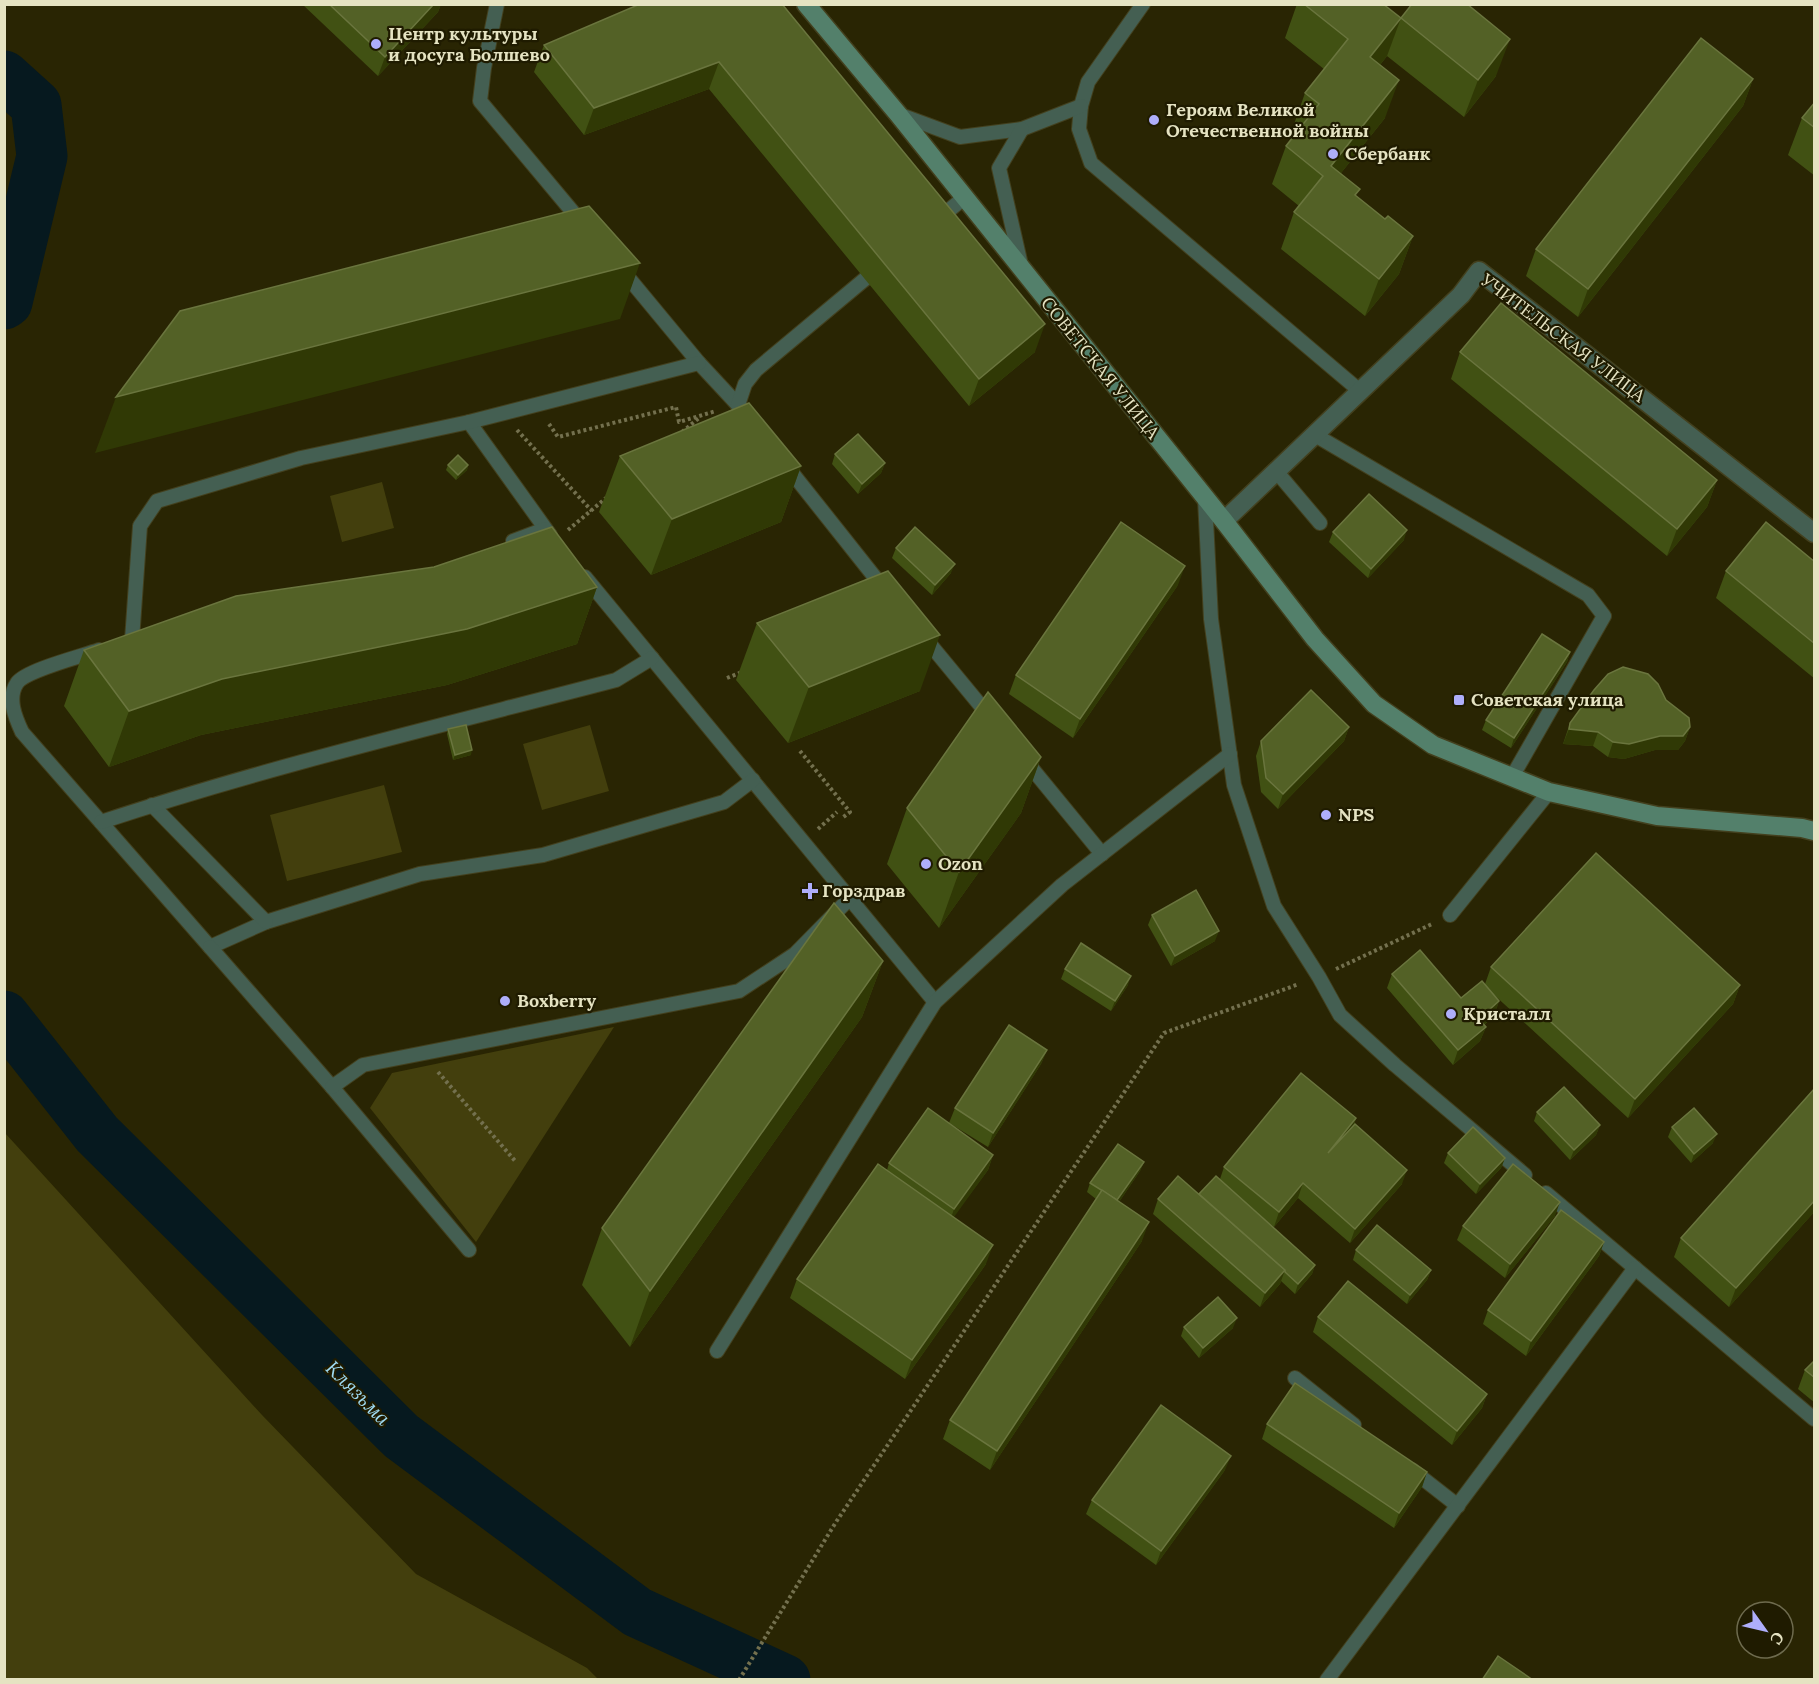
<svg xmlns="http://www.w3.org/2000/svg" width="1819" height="1684" viewBox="0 0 1819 1684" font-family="Lora,serif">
<rect width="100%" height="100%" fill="#292503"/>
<g fill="#433f0d">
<polygon points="382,482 394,528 342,542 330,496"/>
<polygon points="590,725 609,791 542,810 523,744"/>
<polygon points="384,785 402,852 287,881 270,815"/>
<polygon points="614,1027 476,1242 370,1108 392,1073"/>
<polygon points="5,1133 262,1415 416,1574 587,1668 598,1679 5,1679"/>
</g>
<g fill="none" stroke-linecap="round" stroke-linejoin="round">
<g stroke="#06191f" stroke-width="51">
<polyline points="4,76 36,105 42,156 7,302 4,304"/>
<polyline points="4,1016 97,1134 401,1436 637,1612 785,1680"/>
</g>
<defs>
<g id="lane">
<polyline points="497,4 484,68 480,101 582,223"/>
<polyline points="1143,4 1088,82 1081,106 1079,129 1091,163 1360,391"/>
<polyline points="898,114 960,137 1022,129 1081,106"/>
<polyline points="936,221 965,197"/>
<polyline points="1021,265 999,168 1022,129"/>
<polyline points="622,270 699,363 738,405"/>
<polyline points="751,420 738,405 745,384 756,370 877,269"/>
<polyline points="469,422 550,535"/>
<polyline points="1315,435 1588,595 1604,616 1512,777"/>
<polyline points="785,464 885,590"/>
<polyline points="1276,471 1320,523"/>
<polyline points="1205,499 1211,619 1234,785 1274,906 1319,977 1340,1015 1395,1065 1525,1175"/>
<polyline points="513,541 545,529"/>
<polyline points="585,577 935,1002"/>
<polyline points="924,637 990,717"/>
<polyline points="132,640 140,526 157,501 301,458 469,422 699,363"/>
<path d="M99 650C83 656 26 670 17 683 7 698 15 717 22 732L210 947 266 922 420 874 543 855 724 802 753 780"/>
<polyline points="1025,760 1102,854"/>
<polyline points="152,805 266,922"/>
<path d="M101 822C270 766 444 725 616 680L652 658"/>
<polyline points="1450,915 1549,792"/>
<polyline points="210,947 332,1087 469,1250"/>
<polyline points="332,1087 363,1065 739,991 795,954 850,898"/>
<polyline points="1546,1193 1814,1419"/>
<polyline points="717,1351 935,1002 1062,885 1230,754"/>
<polyline points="1295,1378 1354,1425"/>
<polyline points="1412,1470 1458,1506"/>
<polyline points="1327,1680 1635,1268"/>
</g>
<polyline id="street" points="1224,521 1461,295 1479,271 1814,533"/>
<polyline id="secondary" points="806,4 898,114 1224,521 1315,639 1374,704 1433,745 1549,792 1657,816 1802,828 1814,831"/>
</defs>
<use href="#lane" stroke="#43401e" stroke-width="16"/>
<use href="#street" stroke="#43401e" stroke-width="21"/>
<use href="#secondary" stroke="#43401e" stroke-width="21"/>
<g stroke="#73704e" stroke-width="4" stroke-dasharray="3 3" stroke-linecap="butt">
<polyline points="549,424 558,437 676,407 679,422 716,411"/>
<polyline points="517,430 592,511"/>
<polyline points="682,432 699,418"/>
<polyline points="568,530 606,498"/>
<polyline points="727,678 742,672"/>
<polyline points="800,751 850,812 842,818"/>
<polyline points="818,829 837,812"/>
<polyline points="1336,969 1432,924"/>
<polyline points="438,1072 516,1162"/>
<polyline points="739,1680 836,1522 1164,1033 1299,984"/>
</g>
<use href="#lane" stroke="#445f52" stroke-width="14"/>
<use href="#street" stroke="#445f52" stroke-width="18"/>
<use href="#secondary" stroke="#53806b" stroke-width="18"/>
</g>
<g fill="#415113">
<polygon points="302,4 441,4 438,12 378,76"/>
<polygon points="782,4 1035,352 969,406 709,89 584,135 534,72 544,45"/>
<polygon points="1297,4 1383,4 1401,18 1496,76 1464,117 1387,56 1380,65 1385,118 1341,173 1357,197 1385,219 1413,236 1399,274 1365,316 1281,249 1294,212 1299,206 1272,184 1286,146 1296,134 1292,130 1305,93 1324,69 1285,38"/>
<polygon points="1753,79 1743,106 1578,317 1526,276 1536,249"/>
<polygon points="1815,102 1815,176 1788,155 1802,118"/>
<polygon points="1460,352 1717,480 1707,507 1667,556 1451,379"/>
<polygon points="835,454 885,463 881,473 858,494 832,464"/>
<polygon points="620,456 801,466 781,522 651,575 599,512"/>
<polygon points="448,465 468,465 467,470 456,480 446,470"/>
<polygon points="1333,532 1404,540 1368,578 1329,542"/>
<polygon points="896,548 951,573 932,595 892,558"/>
<polygon points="1815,562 1815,679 1716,598 1726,571"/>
<polygon points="1178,585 1073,738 1009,694 1016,675"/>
<polygon points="597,587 577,644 447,685 201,735 109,767 64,706 84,650"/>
<polygon points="757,623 920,691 788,743 736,680"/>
<polygon points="1570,652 1567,662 1511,748 1482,730 1486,720"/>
<polygon points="1666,700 1690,727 1685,741 1678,750 1655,750 1624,759 1608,757 1593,746 1563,744 1570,723"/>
<polygon points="1349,727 1344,741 1278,809 1261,792 1256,756 1261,741"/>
<polygon points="448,729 471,755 453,760 447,734"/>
<polygon points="1041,757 1021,813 939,928 887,864 907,808"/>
<polygon points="1152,915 1215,941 1171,966 1148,925"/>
<polygon points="883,961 862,1017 630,1347 582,1285 602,1228"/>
<polygon points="1491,967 1740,985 1733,1004 1628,1118 1491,992 1499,1001 1494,1016 1484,1025 1486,1027 1480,1041 1453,1065 1387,988 1392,974 1461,998 1485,984"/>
<polygon points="1065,969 1128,985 1111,1011 1061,979"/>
<polygon points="1047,1050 1041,1064 988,1147 949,1123 955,1108"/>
<polygon points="1815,1088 1815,1211 1729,1307 1674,1257 1681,1238"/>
<polygon points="1537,1112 1600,1125 1596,1135 1570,1160 1534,1121"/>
<polygon points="1356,1118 1354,1125 1402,1184 1350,1243 1298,1198 1274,1227 1263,1218 1315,1265 1312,1274 1295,1294 1281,1281 1280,1284 1260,1307 1153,1214 1158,1199 1199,1194 1220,1179 1224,1167"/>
<polygon points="1672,1127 1713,1143 1691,1163 1668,1137"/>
<polygon points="1448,1153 1505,1158 1501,1168 1476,1194 1444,1163"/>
<polygon points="993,1155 988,1170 953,1217 986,1264 905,1379 790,1298 797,1279 887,1170 889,1163"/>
<polygon points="1144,1162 1140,1171 1119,1202 1142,1241 990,1470 943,1439 950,1420 1096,1199 1087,1192 1090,1183"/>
<polygon points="1555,1216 1505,1278 1457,1240 1463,1226"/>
<polygon points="1604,1242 1599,1256 1526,1356 1483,1324 1488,1310"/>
<polygon points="1356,1250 1431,1270 1427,1280 1407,1304 1353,1260"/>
<polygon points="1318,1317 1487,1394 1482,1408 1452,1445 1313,1332"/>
<polygon points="1184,1327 1233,1328 1199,1358 1181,1336"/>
<polygon points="1815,1360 1815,1403 1798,1389 1805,1370"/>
<polygon points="1267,1424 1427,1472 1422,1487 1394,1528 1262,1439"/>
<polygon points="1225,1470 1156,1565 1086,1514 1092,1500"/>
</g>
<g fill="#303905">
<polygon points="434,4 441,4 438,12 378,76 385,57"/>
<polygon points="1401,18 1387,56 1356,95 1370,57"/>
<polygon points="1510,39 1496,76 1464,117 1478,80"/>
<polygon points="719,62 709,89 584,135 594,108"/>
<polygon points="1753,79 1743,106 1578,317 1588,289"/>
<polygon points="1399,80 1385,118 1317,203 1331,166"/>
<polygon points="1413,236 1399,274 1365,316 1379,279"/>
<polygon points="640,263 620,319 95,453 116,397"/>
<polygon points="1045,324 1035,352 969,406 979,379"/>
<polygon points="885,463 881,473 858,494 862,484"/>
<polygon points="468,465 467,470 456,480 458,475"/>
<polygon points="801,466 781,522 651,575 672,519"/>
<polygon points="1717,480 1707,507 1667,556 1677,529"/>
<polygon points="1407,530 1404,540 1368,578 1371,569"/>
<polygon points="955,564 951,573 932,595 935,585"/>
<polygon points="1185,566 1178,585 1073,738 1080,719"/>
<polygon points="597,587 577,644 447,685 201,735 109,767 129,711 222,679"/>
<polygon points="940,635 920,691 788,743 809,687"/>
<polygon points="1570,652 1567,662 1511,748 1514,738"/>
<polygon points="1349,727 1344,741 1278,809 1283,794"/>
<polygon points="1690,727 1685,741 1678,750 1655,750 1624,759 1608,757 1613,742"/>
<polygon points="1569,729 1598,732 1593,746 1563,744"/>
<polygon points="472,750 471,755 453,760 455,755"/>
<polygon points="1041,757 1021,813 939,928 959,872"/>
<polygon points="1219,931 1215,941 1171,966 1175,956"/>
<polygon points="883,961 862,1017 630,1347 650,1291"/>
<polygon points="1131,976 1128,985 1111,1011 1115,1001"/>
<polygon points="1740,985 1733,1004 1628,1118 1635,1099"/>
<polygon points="1499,1001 1494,1016 1474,1033 1479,1019"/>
<polygon points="1486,1027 1480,1041 1453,1065 1458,1050"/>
<polygon points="1047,1050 1041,1064 988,1147 993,1133"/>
<polygon points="1356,1118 1351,1133 1328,1153"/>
<polygon points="1600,1125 1596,1135 1570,1160 1574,1150"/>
<polygon points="1717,1134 1713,1143 1691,1163 1694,1154"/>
<polygon points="993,1155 988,1170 949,1224 954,1209"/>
<polygon points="1505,1158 1501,1168 1476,1194 1480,1184"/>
<polygon points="1144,1162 1140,1171 1113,1211 1117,1201"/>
<polygon points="1407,1170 1402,1184 1350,1243 1355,1229"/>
<polygon points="1303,1183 1298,1198 1274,1227 1279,1212"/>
<polygon points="1815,1200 1815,1211 1729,1307 1736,1288"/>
<polygon points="1560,1202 1555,1216 1505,1278 1510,1264"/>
<polygon points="1149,1222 1142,1241 990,1470 997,1451"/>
<polygon points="1604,1242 1599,1256 1526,1356 1531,1341"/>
<polygon points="993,1245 986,1264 905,1379 912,1360"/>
<polygon points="1315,1265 1312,1274 1295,1294 1298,1284"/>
<polygon points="1285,1270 1280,1284 1260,1307 1265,1293"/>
<polygon points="1431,1270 1427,1280 1407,1304 1410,1295"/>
<polygon points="1237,1318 1233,1328 1199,1358 1203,1348"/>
<polygon points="1487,1394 1482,1408 1452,1445 1457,1431"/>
<polygon points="1231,1456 1225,1470 1156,1565 1161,1551"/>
<polygon points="1427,1472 1422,1487 1394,1528 1399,1513"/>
</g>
<g fill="#536126" stroke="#6a753e" stroke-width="1.5">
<polygon points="329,4 434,4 385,57"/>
<polygon points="640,4 782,4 1045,324 979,379 719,62 594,108 544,45"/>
<polygon points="1304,4 1383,4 1401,18 1412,4 1467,4 1510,39 1478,80 1401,18 1370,57 1399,80 1331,166 1360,189 1355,195 1385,219 1388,216 1413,236 1379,279 1294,212 1323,176 1286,146 1319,104 1305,93 1348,39"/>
<polygon points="1701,38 1753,79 1588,289 1536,249"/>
<polygon points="1815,102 1815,128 1802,118"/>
<polygon points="589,206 640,263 116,397 180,311"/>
<polygon points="1501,303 1717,480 1677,529 1460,352"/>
<polygon points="749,403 801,466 672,519 620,456"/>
<polygon points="858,434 885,463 862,484 835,454"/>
<polygon points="458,455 468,465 458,475 448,465"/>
<polygon points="1369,494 1407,530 1371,569 1333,532"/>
<polygon points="1121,522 1185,566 1080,719 1016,675"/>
<polygon points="1766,522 1815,562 1815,644 1726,571"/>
<polygon points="552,527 597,587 467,629 222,679 129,711 84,650 236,596 434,567"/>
<polygon points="915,527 955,564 935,585 896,548"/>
<polygon points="888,571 940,635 809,687 757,623"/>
<polygon points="1542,634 1570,652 1514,738 1486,720"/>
<polygon points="1623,667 1648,674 1658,684 1666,700 1689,718 1690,727 1683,736 1660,736 1629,744 1613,742 1598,732 1569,729 1570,723 1594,690 1608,674"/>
<polygon points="1311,690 1349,727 1283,794 1266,778 1261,741"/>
<polygon points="988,692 1041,757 959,872 907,808"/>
<polygon points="466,725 472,750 455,755 448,729"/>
<polygon points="1596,853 1740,985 1635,1099 1491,967"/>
<polygon points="1196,890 1219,931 1175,956 1152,915"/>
<polygon points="834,903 883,961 650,1291 602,1228"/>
<polygon points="1081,943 1131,976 1115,1001 1065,969"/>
<polygon points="1420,950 1461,998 1482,981 1499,1001 1479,1019 1486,1027 1458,1050 1392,974"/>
<polygon points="1009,1025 1047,1050 993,1133 955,1108"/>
<polygon points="1301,1073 1356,1118 1328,1153 1355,1124 1407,1170 1355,1229 1303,1183 1279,1212 1224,1167"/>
<polygon points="1564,1087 1600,1125 1574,1150 1537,1112"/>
<polygon points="1815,1088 1815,1200 1736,1288 1681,1238"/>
<polygon points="928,1108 993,1155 954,1209 889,1163"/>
<polygon points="1694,1108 1717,1134 1694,1154 1672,1127"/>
<polygon points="1473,1127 1505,1158 1480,1184 1448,1153"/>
<polygon points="1118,1144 1144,1162 1117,1200 1090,1183"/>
<polygon points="878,1164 993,1245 912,1360 797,1279"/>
<polygon points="1513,1164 1560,1202 1510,1264 1463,1226"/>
<polygon points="1178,1176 1285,1270 1265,1293 1158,1199"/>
<polygon points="1216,1176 1315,1265 1298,1284 1285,1272 1285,1270 1199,1194"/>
<polygon points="1102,1190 1149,1222 997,1451 950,1420"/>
<polygon points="1561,1210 1604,1242 1531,1341 1488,1310"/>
<polygon points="1377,1225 1431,1270 1410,1295 1356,1250"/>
<polygon points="1348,1281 1487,1394 1457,1431 1318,1317"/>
<polygon points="1218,1297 1237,1318 1203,1348 1184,1327"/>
<polygon points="1815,1360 1815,1378 1805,1370"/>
<polygon points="1295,1383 1427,1472 1399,1513 1267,1424"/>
<polygon points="1161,1405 1231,1456 1161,1551 1092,1500"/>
<polygon points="1498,1656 1533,1680 1482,1680"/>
</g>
<g fill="#aeaefa" stroke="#1f1b00" stroke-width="2">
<circle cx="376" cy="44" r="6"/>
<circle cx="1154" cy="120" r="6"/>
<circle cx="1333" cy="154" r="6"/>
<rect x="1453" y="694" width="12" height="12" rx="3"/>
<circle cx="1326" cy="815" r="6"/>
<circle cx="926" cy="864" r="6"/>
<path d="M807 882h6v6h6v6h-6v6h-6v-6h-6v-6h6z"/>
<circle cx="505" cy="1001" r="6"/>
<circle cx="1451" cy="1014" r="6"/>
</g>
<g text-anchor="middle" stroke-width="4.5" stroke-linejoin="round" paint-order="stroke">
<g font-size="18" font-weight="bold" fill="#e5e3c2" stroke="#1f1b00" text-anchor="start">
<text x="388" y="40">Центр культуры<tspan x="388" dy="21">и досуга Болшево</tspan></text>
<text x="1166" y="116">Героям Великой<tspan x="1166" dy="21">Отечественной войны</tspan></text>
<text x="1345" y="160">Сбербанк</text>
<text x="1471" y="706">Советская улица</text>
<text x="1338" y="821">NPS</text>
<text x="938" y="870">Ozon</text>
<text x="822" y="897">Горздрав</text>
<text x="517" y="1007">Boxberry</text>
<text x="1463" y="1020">Кристалл</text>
</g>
<g font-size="18" fill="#e5e3c2" stroke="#1f1b00">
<text transform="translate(1563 338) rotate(37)" y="6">УЧИТЕЛЬСКАЯ УЛИЦА</text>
<text transform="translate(1100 368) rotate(51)" y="6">СОВЕТСКАЯ УЛИЦА</text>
</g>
<g font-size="20" font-style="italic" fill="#9fdaf1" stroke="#1f1b00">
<text transform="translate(358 1393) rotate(45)" y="7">Клязьма</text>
</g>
</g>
<rect width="1819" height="1684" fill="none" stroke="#e5e3c2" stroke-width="12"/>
<g transform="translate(1765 1630) rotate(124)"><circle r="28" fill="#1f1b00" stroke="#6e6b4e" stroke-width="1.5"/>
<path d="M0-4.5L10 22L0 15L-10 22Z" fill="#aeaefa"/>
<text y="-9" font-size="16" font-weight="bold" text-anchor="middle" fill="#e5e3c2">С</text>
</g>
</svg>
